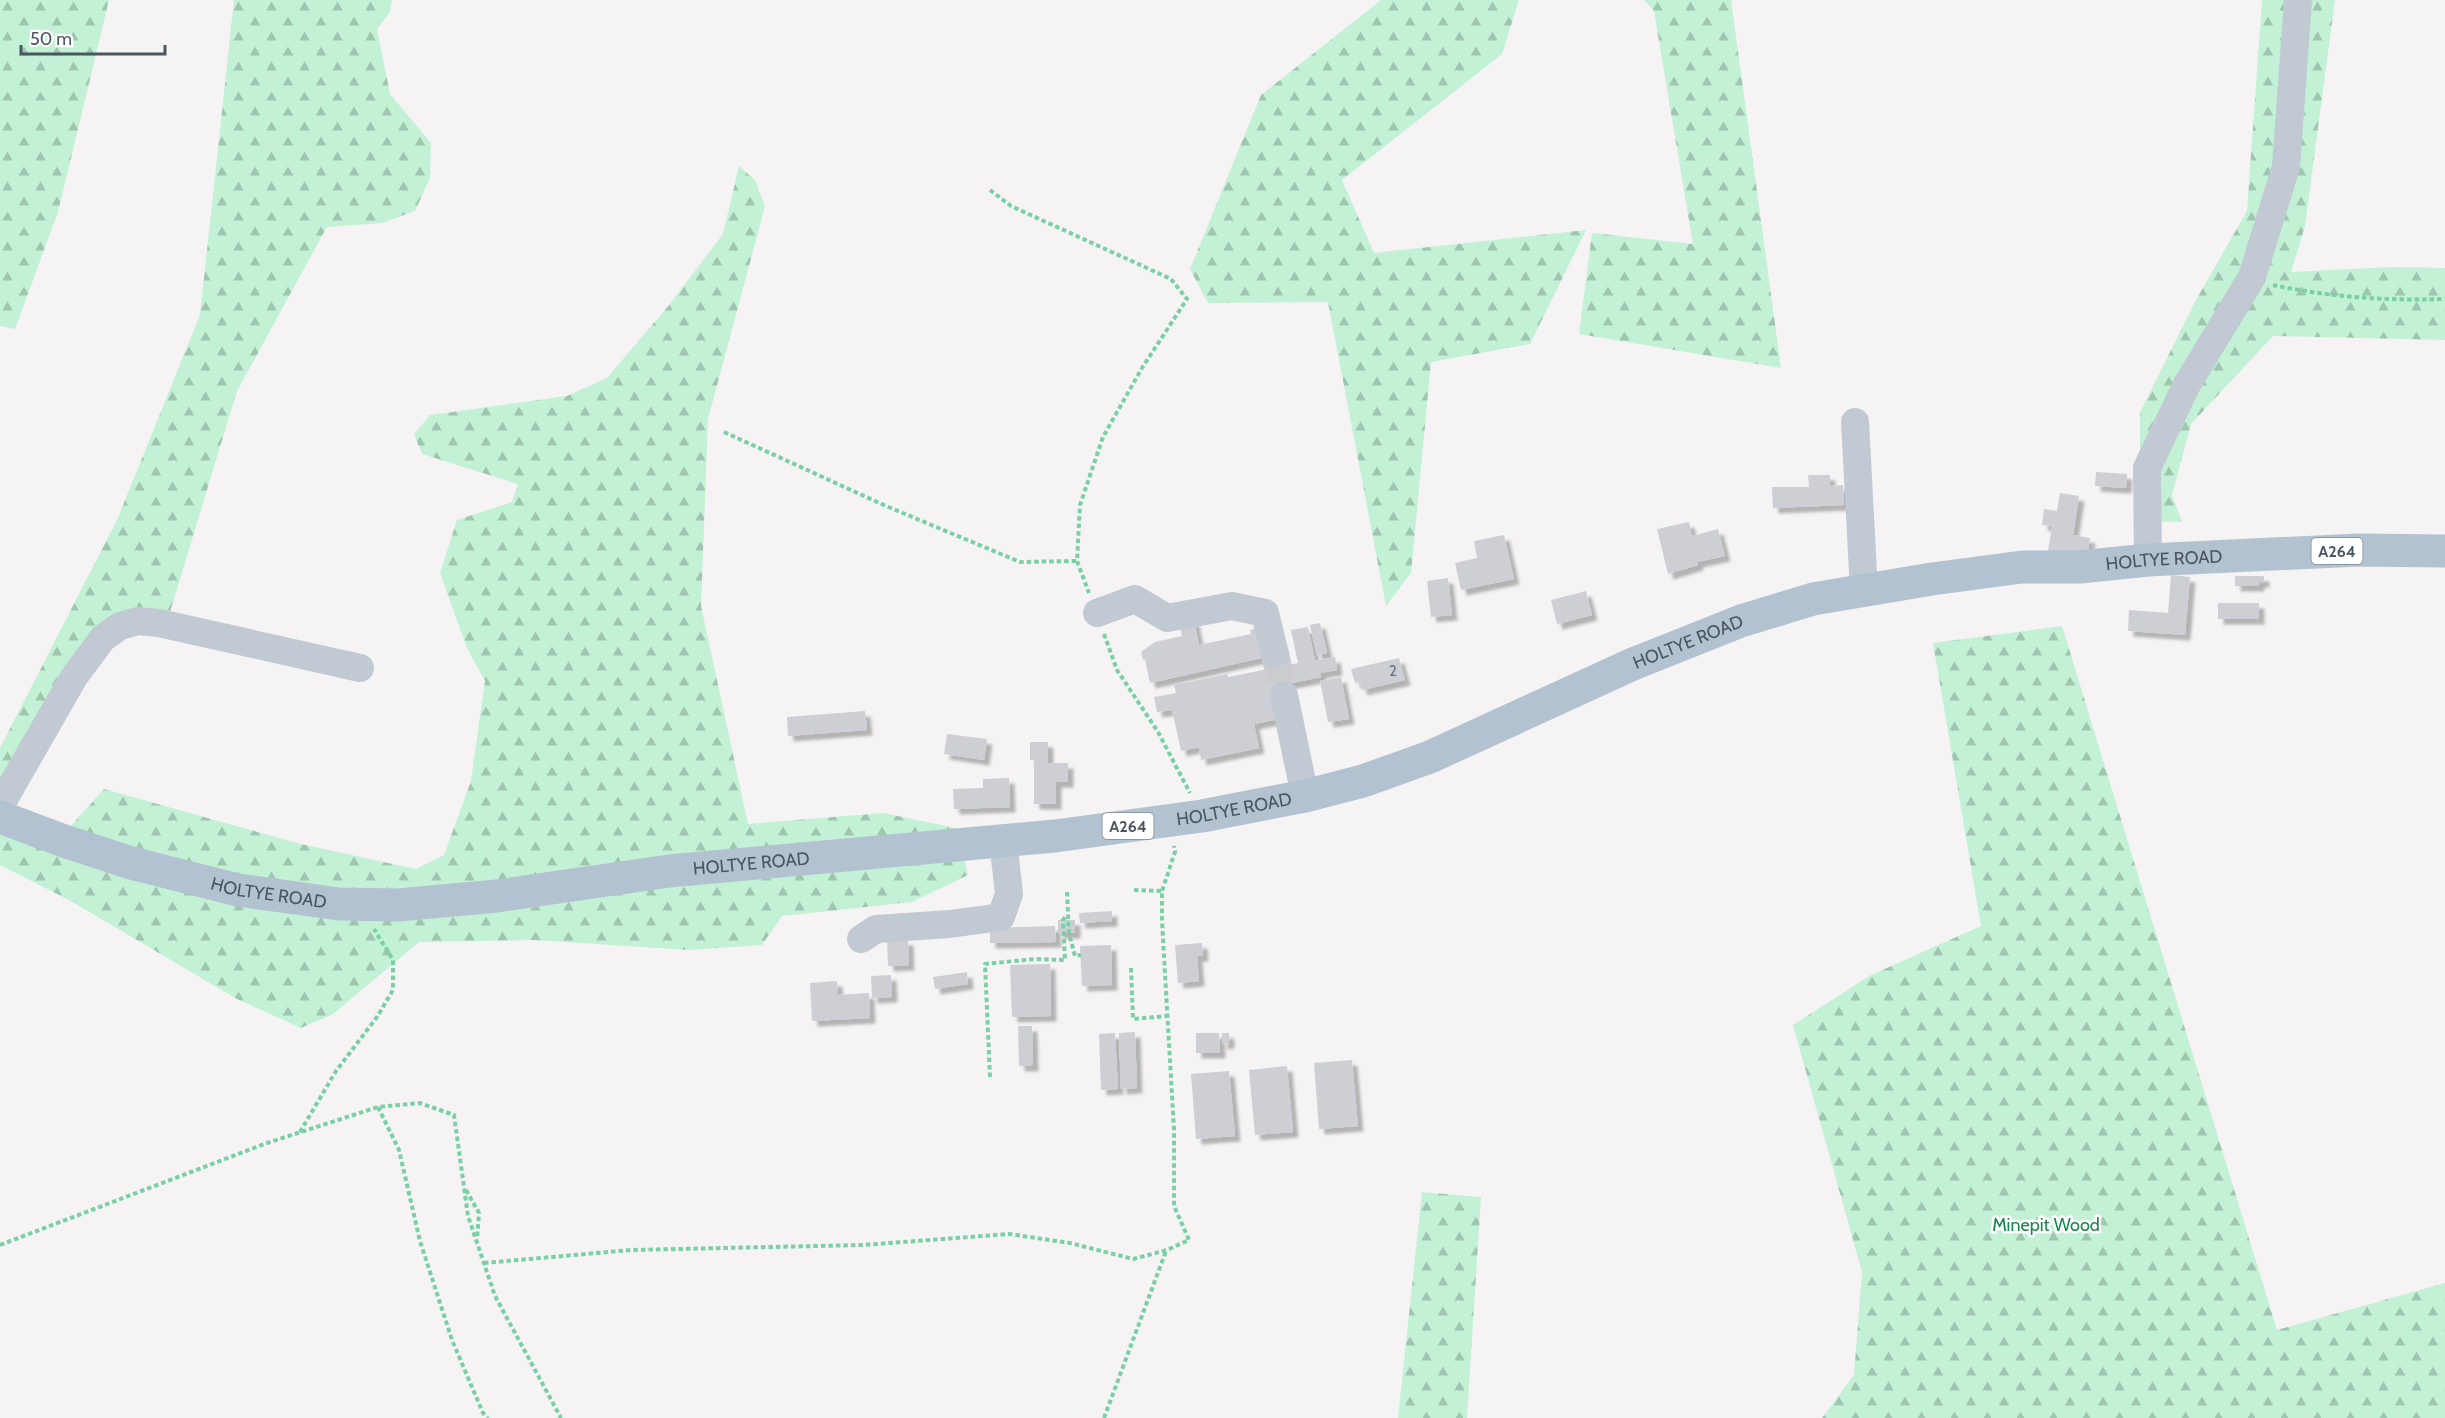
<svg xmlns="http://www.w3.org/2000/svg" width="2445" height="1418" viewBox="0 0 2445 1418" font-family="Cabin,sans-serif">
<defs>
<pattern id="forest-firs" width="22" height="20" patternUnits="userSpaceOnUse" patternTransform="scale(1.5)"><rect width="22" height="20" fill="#c3f1d5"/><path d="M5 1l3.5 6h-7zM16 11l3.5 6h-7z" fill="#a0c6b0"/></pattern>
<filter id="shadow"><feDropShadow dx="5.5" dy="5.5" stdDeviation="1.5" flood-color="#0004"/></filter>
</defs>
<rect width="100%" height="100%" fill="#f5f3f3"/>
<g fill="url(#forest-firs)">
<polygon points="0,0 109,0 58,212 15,329 0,326"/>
<polygon points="234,0 392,0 390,12 377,29 390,94 431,143 430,178 415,211 382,223 327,227 237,391 170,612 137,607 0,797 0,748 117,520 200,315"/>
<polygon points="1381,0 1519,0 1502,54 1342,180 1374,253 1586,230 1530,344 1431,362 1411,573 1386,606 1328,302 1208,303 1190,269 1261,95"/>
<polygon points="1644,0 1731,0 1781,368 1579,334 1592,233 1693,244 1654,11"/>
<polygon points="2262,0 2335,0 2305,226 2291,272 2394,267 2445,268 2445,340 2273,336 2191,424 2172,495 2182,522 2140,521 2140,412 2196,300 2247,211"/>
<polygon points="739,166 755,180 765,206 708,419 701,606 748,824 883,813 956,828 968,875 912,902 782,916 762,945 689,950 534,940 419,942 333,1014 301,1028 237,999 69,900 0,865 0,825 59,839 104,789 301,844 416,869 444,855 471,781 485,681 467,648 440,573 457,520 512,502 518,484 422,454 414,434 430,415 567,396 607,378 670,304 723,234"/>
<polygon points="2062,626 2277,1330 2445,1283 2445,1418 1822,1418 1854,1375 1862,1272 1793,1025 1871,975 1981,926 1933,643"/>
<polygon points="1422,1192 1481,1197 1467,1418 1398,1418"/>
</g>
<g fill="#cdcfd5" filter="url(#shadow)">
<polygon points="2096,472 2127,474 2126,488 2095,486"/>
<polygon points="1808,475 1830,475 1830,486 1843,485 1844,505 1773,508 1772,487 1809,487"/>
<polygon points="2060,493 2079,496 2073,535 2090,538 2087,556 2048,551 2052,526 2042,525 2044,509 2057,511"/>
<polygon points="1689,522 1692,536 1718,529 1725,556 1697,562 1698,565 1668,574 1657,529"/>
<polygon points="1504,535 1514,579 1461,590 1455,563 1477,558 1474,541"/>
<polygon points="2171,575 2190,577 2185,635 2128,631 2129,610 2168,613"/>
<polygon points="2235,576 2264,576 2264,582 2259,582 2259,586 2235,586"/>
<polygon points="1448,578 1452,615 1431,617 1427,581"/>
<polygon points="1586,591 1592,615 1557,624 1551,600"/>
<rect x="2218" y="603" width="41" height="16"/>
<polygon points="1194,620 1199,645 1251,634 1250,630 1263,627 1270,656 1150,683 1145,659 1143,660 1141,652 1155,642 1182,636 1179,623"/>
<polygon points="1320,623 1327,653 1317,655 1310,625"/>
<polygon points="1308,627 1315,661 1335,657 1337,670 1320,673 1321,677 1277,686 1283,718 1254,724 1259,748 1201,760 1199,747 1181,751 1172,710 1157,712 1154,697 1176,693 1174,685 1227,674 1228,677 1298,663 1291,630"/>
<polygon points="1399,658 1405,680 1362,690 1360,682 1355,683 1351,669"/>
<polygon points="1341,677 1349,719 1328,722 1320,681"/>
<polygon points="865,711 867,730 788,736 787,717"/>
<polygon points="947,734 987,739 984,760 944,754"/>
<polygon points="1030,742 1048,742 1048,763 1068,763 1068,782 1056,782 1056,804 1034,804 1034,760 1030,760"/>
<polygon points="1009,778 1010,807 954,809 953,789 983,788 983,779"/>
<polygon points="1112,911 1112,921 1080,923 1079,913"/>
<rect x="1058" y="920" width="17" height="13"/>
<polygon points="1055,926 1056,942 990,943 990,928"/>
<polygon points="887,940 908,940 909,965 888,966"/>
<polygon points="1202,943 1203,956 1197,956 1199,981 1178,983 1175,945"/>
<polygon points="1111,945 1112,985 1082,986 1080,946"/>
<polygon points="1050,964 1051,1016 1012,1017 1010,965"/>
<polygon points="967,972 968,984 935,989 933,977"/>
<polygon points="891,975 892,997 872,998 871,976"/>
<polygon points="837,981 838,995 869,993 870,1018 812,1021 810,983"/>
<polygon points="1018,1026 1032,1026 1033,1066 1019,1066"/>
<polygon points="1135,1032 1137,1088 1121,1089 1119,1033"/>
<polygon points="1115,1033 1118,1089 1101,1090 1099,1034"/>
<polygon points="1196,1033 1219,1033 1220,1053 1196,1053"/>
<polygon points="1222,1033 1229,1033 1229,1043 1222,1044"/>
<polygon points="1352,1060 1358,1126 1319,1129 1314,1063"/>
<polygon points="1287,1066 1293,1132 1255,1135 1249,1070"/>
<polygon points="1229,1071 1235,1136 1196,1139 1191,1074"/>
</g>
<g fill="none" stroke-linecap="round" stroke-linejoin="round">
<polyline stroke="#caccce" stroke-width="28" stroke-dasharray="28 14" stroke-linecap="butt" points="1275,654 1284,695"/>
<g stroke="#7ad0a6" stroke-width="4" stroke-dasharray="4.5 3" stroke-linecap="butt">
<polyline points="990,190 1011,206 1171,279 1187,299 1142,368 1103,437 1080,505 1077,561 1089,593"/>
<path d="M2273 285C2328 297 2388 301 2445 299"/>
<polyline points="724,432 886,506 1020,562 1077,561"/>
<polyline points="1104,634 1117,670 1158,732 1190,793"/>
<polyline points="1134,890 1162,891"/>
<polyline points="1067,892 1069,933 1075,956 1081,955"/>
<polyline points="1131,968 1133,1019 1167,1016"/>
<polyline points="990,1077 985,964 1035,959 1065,960 1063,920 1067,915"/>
<polyline points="378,1107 399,1150 420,1241 452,1340 483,1413 488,1418"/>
<polyline points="300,1132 336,1071 377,1017 393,990 393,960 374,929"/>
<polyline points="466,1190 479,1213 477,1239"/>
<polyline points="0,1245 267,1143 378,1107 420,1103 454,1115 468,1216 495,1296 561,1418"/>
<polyline points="484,1263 631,1250 863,1245 1009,1234 1070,1243 1133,1259 1167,1250 1189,1240 1174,1206 1174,1130 1162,921 1162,891 1175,852 1174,846"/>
<polyline points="1104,1418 1166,1251"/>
</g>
<g stroke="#c1cad2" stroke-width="28">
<polyline points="1855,422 1864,591"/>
<polyline points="2148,560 2147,468 2186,386 2252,277 2286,167 2298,0"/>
<polyline points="1097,613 1135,599 1167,618 1232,606 1265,613 1275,654"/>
<polyline points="1284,695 1305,796"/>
<polyline points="0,806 74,677 103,638 120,626 138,621 159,623 360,668"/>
<polyline points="861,939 876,929 950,924 1001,917 1009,894 1003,840"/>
</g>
<path stroke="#b3c2d1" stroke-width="33" id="s1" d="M0 817 64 841 131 863 238 890 339 904 398 905 497 896 669 871 1055 836 1202 816 1305 796 1363 781 1430 757 1633 664 1741 621 1813 599 1932 579 2022 567H2080L2148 560 2358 550 2445 551"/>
</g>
<g text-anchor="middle" stroke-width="5" stroke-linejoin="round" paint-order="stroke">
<g font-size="15" fill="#6b747e">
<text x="1393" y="676">2</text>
</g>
<g fill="#fff" stroke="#808990" stroke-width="1.5">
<rect x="2311.5" y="538" width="51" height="26" rx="4.5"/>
<rect x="1102.5" y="813" width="51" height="26" rx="4.5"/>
</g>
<g font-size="16" font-weight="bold" fill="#4a5661">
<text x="2337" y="557">A264</text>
<text x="1128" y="832">A264</text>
</g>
<g font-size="18" fill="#4a5661" stroke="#fff">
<text dy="6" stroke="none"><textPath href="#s1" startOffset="2224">HOLTYE ROAD</textPath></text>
<text dy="6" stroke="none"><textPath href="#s1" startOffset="1738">HOLTYE ROAD</textPath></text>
<text dy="6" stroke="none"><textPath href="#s1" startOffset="1252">HOLTYE ROAD</textPath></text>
<text dy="6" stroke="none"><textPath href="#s1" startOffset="766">HOLTYE ROAD</textPath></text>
<text dy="6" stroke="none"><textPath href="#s1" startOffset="280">HOLTYE ROAD</textPath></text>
</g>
<g font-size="18" fill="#17864f" stroke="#fff">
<text x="2046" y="1231">Minepit Wood</text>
</g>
</g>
<path d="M21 45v9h144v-9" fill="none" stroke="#4a5661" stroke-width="3"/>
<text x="30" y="45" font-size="18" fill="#4a5661" stroke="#ffffff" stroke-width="4.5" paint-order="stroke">50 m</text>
</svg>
